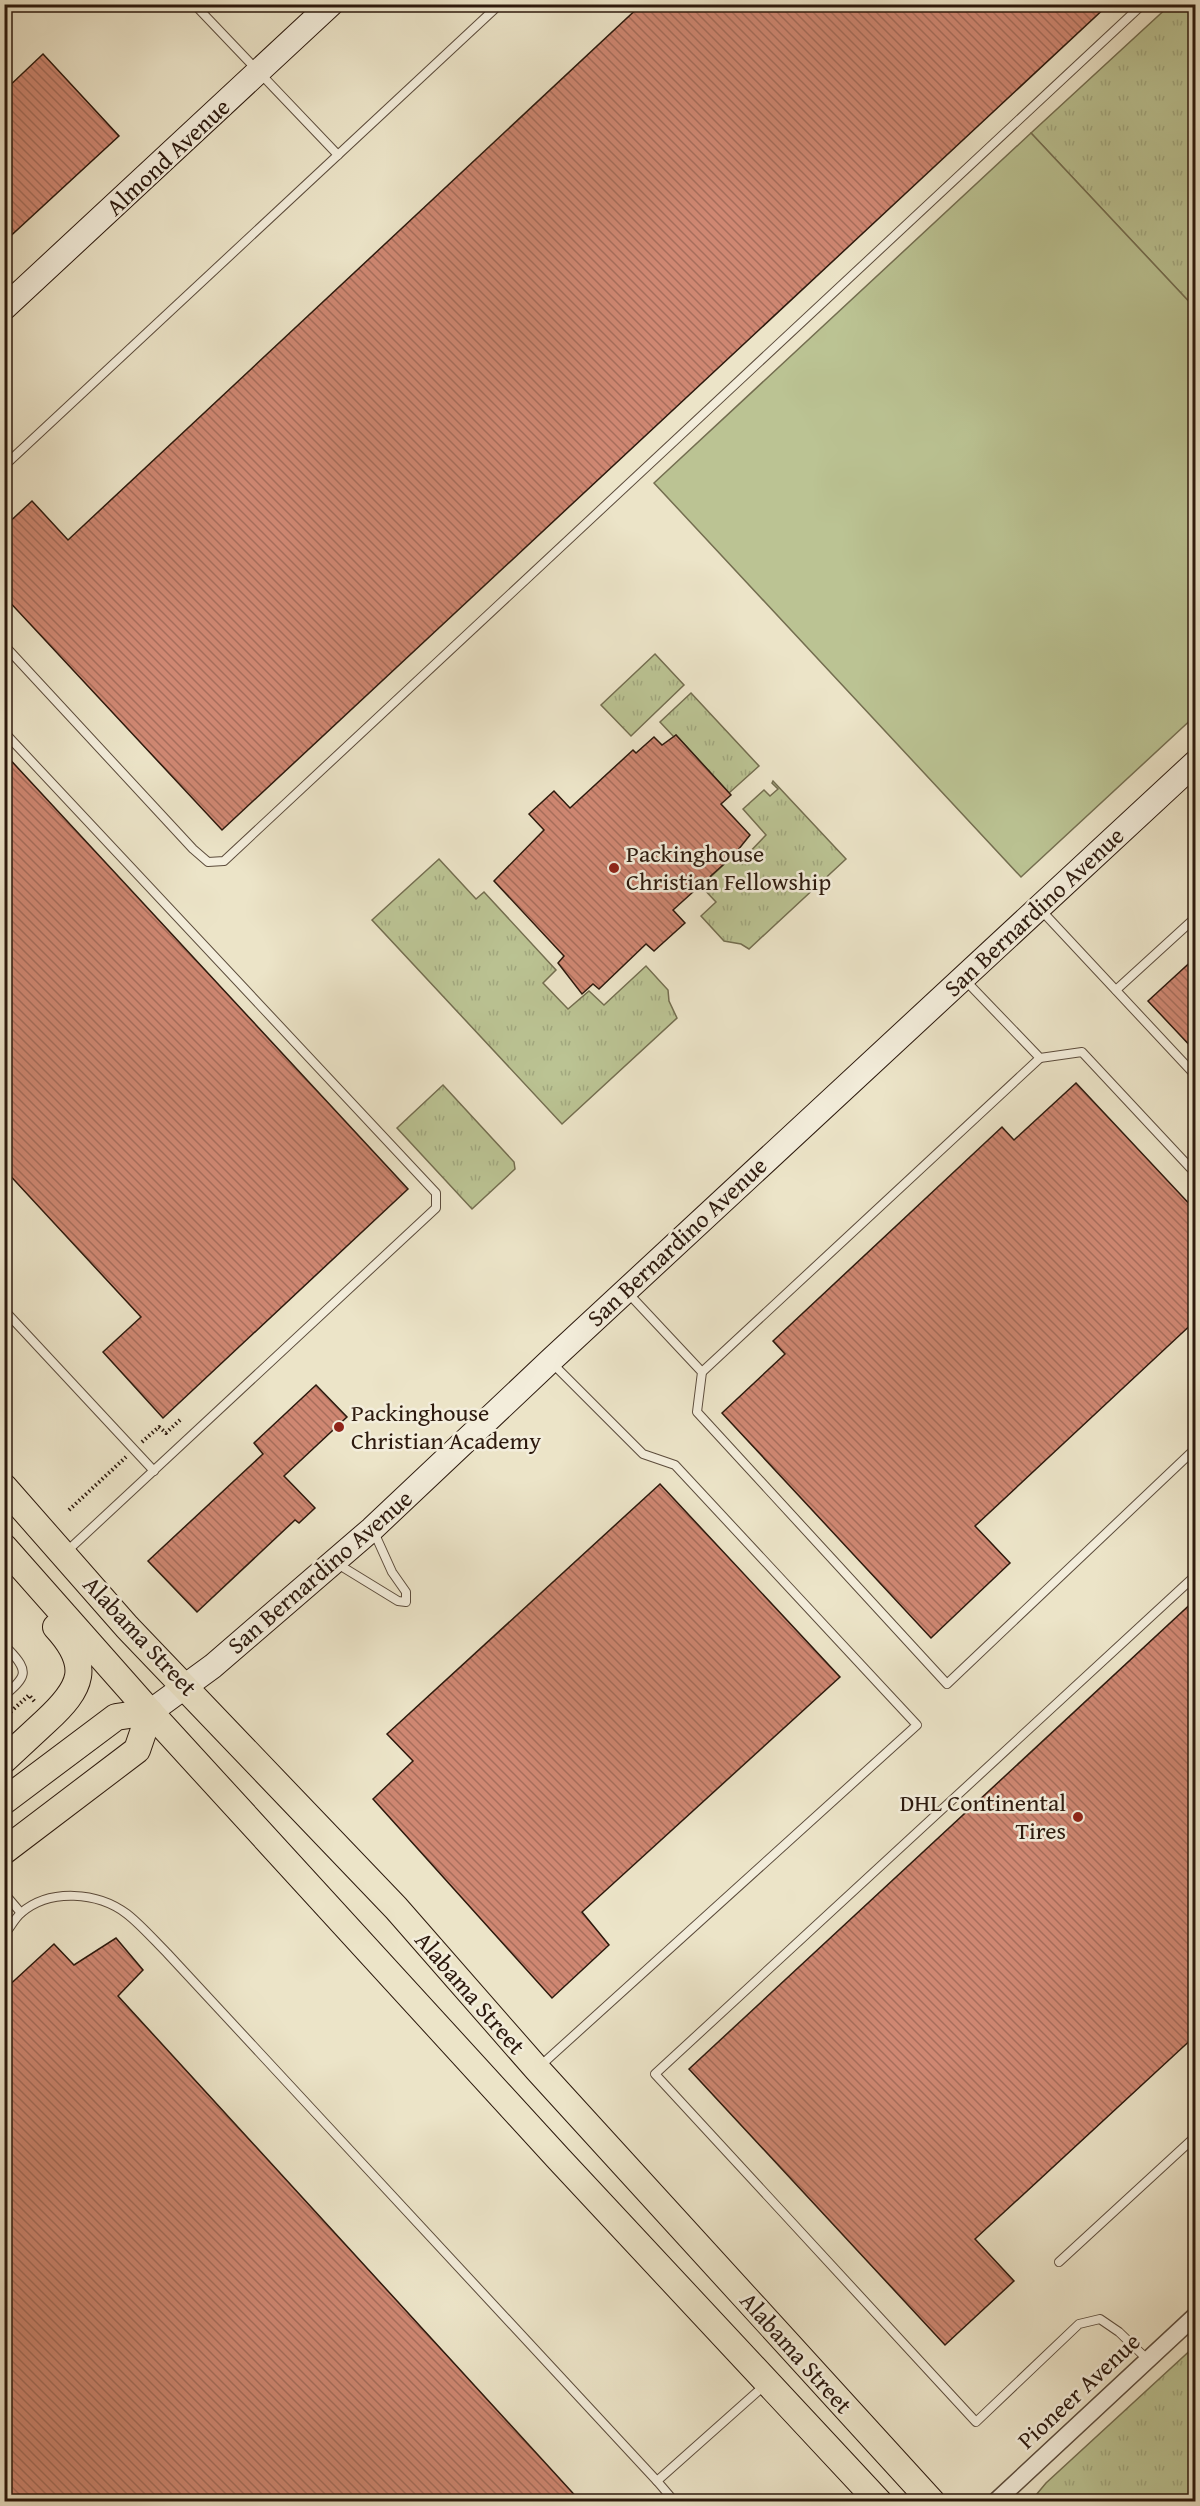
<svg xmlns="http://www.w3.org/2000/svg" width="1200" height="2506" viewBox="0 0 1200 2506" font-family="'Gentium Book Plus',serif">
<defs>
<pattern id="grass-tufts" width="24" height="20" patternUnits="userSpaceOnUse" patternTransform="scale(1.5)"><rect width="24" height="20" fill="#bbc393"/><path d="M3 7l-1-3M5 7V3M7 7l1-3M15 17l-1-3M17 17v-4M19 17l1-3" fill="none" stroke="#a1a77e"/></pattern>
<pattern id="building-back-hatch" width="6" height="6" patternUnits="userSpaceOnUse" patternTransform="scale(1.5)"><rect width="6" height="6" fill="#cf8772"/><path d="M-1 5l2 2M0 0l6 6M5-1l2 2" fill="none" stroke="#a86e5c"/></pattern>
</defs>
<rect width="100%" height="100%" fill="#ece4c8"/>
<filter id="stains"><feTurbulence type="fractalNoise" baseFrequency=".00333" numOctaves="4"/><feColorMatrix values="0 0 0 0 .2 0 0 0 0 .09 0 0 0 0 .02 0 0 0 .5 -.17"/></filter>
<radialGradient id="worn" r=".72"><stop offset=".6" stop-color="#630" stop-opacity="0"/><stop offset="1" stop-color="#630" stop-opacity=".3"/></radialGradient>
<g fill="url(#grass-tufts)" stroke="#746e50" stroke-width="1.5">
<polygon points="1170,5 1195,5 1195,308 1031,133"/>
<polygon points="655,654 684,685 631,736 601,705"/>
<polygon points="691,693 759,766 729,793 676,735 674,737 660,722"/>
<polygon points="773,781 846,859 749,949 741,944 724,941 701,916 716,902 701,886 734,855 743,859 766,835 743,809 764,790 770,796 778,789 772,783"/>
<polygon points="439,859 476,899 484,892 556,970 543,983 568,1009 589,991 604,1005 646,966 668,990 669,1001 677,1018 562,1124 372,920"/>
<polygon points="443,1085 514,1162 515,1169 472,1209 397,1128"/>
<polygon points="1195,2346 1195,2501 1031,2501 1046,2483"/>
</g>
<polygon fill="#bbc393" stroke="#746e50" stroke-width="1.5" points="1031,133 1195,308 1196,715 1021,877 654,483"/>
<g fill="url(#building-back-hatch)" stroke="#2c190d" stroke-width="1.5">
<polygon points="642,4 1109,4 222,830 4,596 4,527 32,501 68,540"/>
<polygon points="43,54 119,136 4,242 4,91"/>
<polygon points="676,735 731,795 721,804 750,835 734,855 673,910 685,923 654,951 646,944 599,989 593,984 582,994 558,963 564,956 494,881 544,830 529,814 554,791 570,808 633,750 636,753 654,737 662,745"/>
<polygon points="4,753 408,1189 163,1418 103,1352 141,1317 4,1169"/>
<polygon points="1196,957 1196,1052 1148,1001"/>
<polygon points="1076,1083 1196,1211 1196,1320 975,1526 1010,1563 931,1638 722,1413 785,1354 773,1341 1002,1127 1014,1140"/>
<polygon points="316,1385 347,1417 284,1476 315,1508 299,1523 295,1520 197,1612 148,1561 263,1454 254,1443"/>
<polygon points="660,1484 840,1677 582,1912 609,1945 552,1998 373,1799 413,1761 387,1734"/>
<polygon points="1196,1599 1196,2035 975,2239 1014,2281 945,2345 689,2069"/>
<polygon points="116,1938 143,1970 118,1996 581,2502 4,2502 4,1990 54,1944 74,1965"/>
</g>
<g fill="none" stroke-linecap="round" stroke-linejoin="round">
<defs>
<g id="lane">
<polyline points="194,4 338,155"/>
<polyline points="4,466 500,4"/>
<polyline points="4,645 193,849 208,862 224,861 1143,4"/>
<polyline points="4,732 436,1193 436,1208 65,1553"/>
<polyline points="1040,909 1196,1076"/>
<polyline points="965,980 1040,1058 1082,1052 1196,1174"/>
<polyline points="1116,990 1196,917"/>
<polyline points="628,1293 702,1372 697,1412 947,1684 1196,1448"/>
<polyline points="4,1310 154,1471"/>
<polyline points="702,1372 1040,1058"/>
<polyline points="336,1563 398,1601 406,1602 406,1592 392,1572 373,1530"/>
<path d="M4 1696C26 1677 30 1672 9 1650"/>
<polyline points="4,1893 21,1913"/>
<path d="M4 1935C10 1928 15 1918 21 1913 50 1888 98 1892 127 1914 141 1925 154 1940 167 1953L657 2481 766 2384"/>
<polyline points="539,2067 917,1725 675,1465 643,1454 551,1362"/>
<polyline points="1059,2262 1196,2136"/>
<polyline points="1148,2360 1119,2332 1100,2319 1079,2324 976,2422 655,2074 1196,1575"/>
<polyline points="657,2481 675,2502"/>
</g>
<polyline id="street" points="995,2502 1196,2315"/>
<g id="secondary">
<polyline points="4,308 331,4"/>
<polyline points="150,1712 213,1666 372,1529 550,1361 1196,762"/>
</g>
<g id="primary">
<polyline points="4,1487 127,1627 396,1908 537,2069 932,2502"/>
<polyline points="4,1547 150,1712 559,2159 879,2502"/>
<path d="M4 1760C18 1747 32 1734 46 1721 82 1688 92 1666 56 1627"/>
<polyline points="4,1801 116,1717 150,1712"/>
<polyline points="4,1851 137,1750 150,1712"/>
</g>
</defs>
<use href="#lane" stroke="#5c4c3c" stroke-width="10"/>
<use href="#street" stroke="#5c4c3c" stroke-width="19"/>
<use href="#secondary" stroke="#2c190d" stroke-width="26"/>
<use href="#primary" stroke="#2c190d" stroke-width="28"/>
<g stroke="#2c190d" stroke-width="4" stroke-dasharray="1.5 3" stroke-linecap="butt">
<polyline points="142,1442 159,1427 166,1433 180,1420"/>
<polyline points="69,1510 126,1457"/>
<polyline points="4,1718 29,1695 35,1702"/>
</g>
<use href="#lane" stroke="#f3eddb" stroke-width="8"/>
<use href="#street" stroke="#f3eddb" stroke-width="16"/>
<use href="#secondary" stroke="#f3eddb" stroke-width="24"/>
<use href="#primary" stroke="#ece4c8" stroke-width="26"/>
</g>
<g fill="#8f2418" stroke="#f3eddb" stroke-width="2">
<circle cx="614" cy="868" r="6"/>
<circle cx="339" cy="1427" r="6"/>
<circle cx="1078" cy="1817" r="6"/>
</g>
<g text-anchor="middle" stroke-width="5" stroke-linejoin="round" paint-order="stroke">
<g font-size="24" fill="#2c190d" stroke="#f3eddb">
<text transform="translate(168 157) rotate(-43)" y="8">Almond Avenue</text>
<text transform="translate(1034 912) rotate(-43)" y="8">San Bernardino Avenue</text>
<text transform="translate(677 1242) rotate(-43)" y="8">San Bernardino Avenue</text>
<text transform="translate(320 1572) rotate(-41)" y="8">San Bernardino Avenue</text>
<text transform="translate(140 1636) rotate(47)" y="8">Alabama Street</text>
<text transform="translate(470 1993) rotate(49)" y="8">Alabama Street</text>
<text transform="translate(796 2353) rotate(48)" y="8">Alabama Street</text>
<text transform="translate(1079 2391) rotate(-43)" y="8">Pioneer Avenue</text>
</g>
<g font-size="24" fill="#2c190d" stroke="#f3eddb" text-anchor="start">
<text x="626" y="862">Packinghouse<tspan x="626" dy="28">Christian Fellowship</tspan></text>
<text x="351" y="1421">Packinghouse<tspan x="351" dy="28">Christian Academy</tspan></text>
<text x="1066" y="1811" text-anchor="end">DHL Continental<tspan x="1066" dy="28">Tires</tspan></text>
</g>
</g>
<rect width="1200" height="2506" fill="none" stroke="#ece4c8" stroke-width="24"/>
<rect x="6" y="6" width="1188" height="2494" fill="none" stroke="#2c190d" stroke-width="3"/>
<rect x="12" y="12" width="1176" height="2482" fill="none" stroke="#2c190d" stroke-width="1.5"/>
<rect width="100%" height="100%" filter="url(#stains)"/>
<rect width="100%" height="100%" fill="url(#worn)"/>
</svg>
